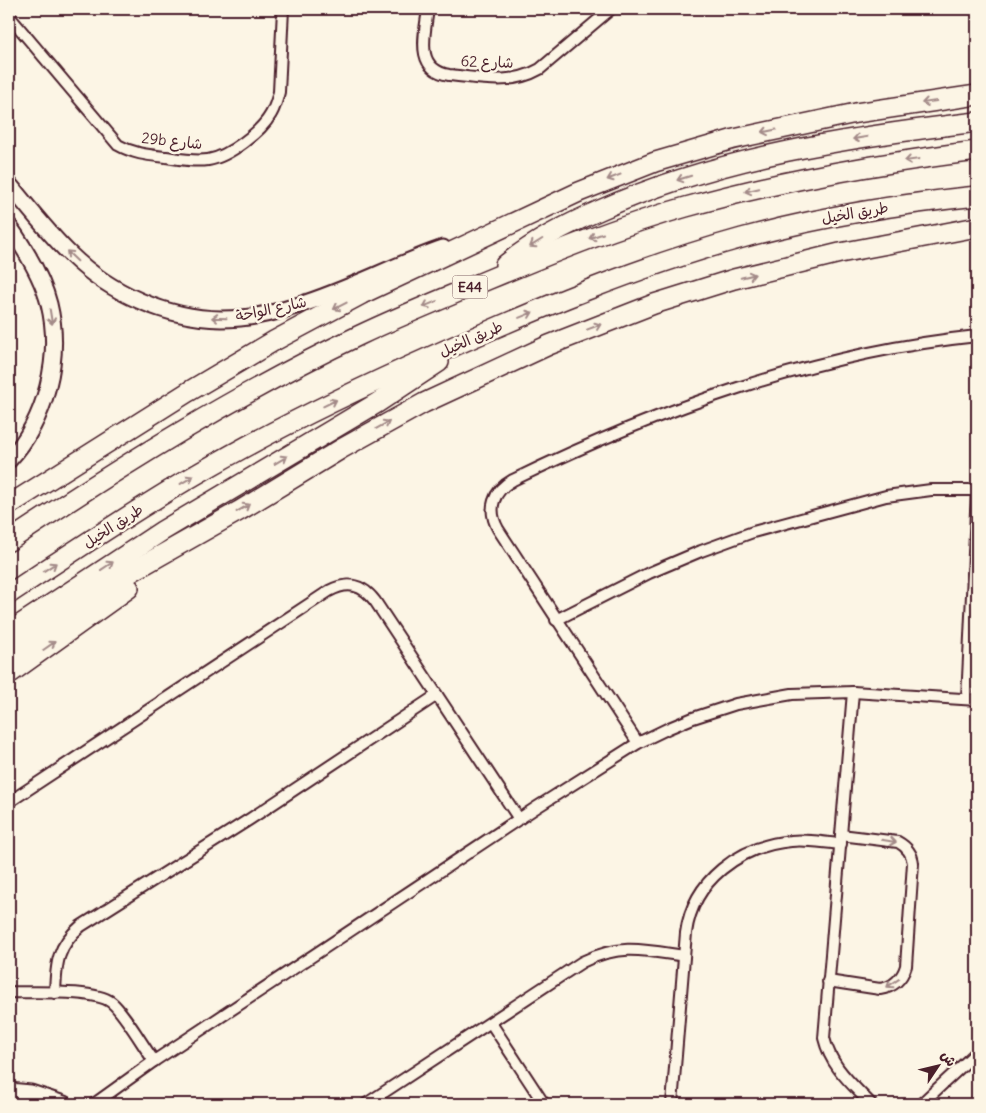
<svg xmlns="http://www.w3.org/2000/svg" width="986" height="1113" viewBox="0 0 986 1113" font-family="Delius,'Playpen Sans Arabic',sans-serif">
<rect width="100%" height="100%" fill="#fcf5e5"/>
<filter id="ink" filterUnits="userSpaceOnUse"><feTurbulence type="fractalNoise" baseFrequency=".02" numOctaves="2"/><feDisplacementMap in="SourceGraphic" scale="10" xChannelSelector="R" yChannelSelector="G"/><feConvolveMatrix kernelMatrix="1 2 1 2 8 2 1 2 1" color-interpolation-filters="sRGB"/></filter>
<g filter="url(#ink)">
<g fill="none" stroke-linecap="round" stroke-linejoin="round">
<defs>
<g id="street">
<path d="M428 9C425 34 414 69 449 75 481 78 510 86 540 69L611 9"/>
<path d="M9 16 118 145C134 154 148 155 166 157 179 159 194 162 208 160 228 157 261 132 271 114 275 107 277 100 279 92L283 9"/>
<polyline points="556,620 649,573 701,551 753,532 886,496 931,490 977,490"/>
<path d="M853 692 824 1038C831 1067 851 1083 871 1104"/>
<polyline points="967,699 977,490"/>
<path d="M638 743 498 529C487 509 493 491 513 480 659 409 814 353 977 336"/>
<path d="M9 802 329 591C348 581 362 584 375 601L519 819"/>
<path d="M828 981 880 989C894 987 902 979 906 966L913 863C912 853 907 847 898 842L841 835"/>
<path d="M9 992C32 993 94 989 111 1002 124 1012 143 1046 154 1061"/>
<path d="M55 993C56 964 57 946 81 926L250 819 437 695"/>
<polyline points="491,1023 544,1104"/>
<polyline points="94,1104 154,1061 537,807 638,743 669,728 693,718 736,704 792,694 853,692 977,700"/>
<path d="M366 1104 582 962C620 943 645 950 684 956"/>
<path d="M672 1104 686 933C693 880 740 846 791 841 807 839 825 843 841 844"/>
<polyline points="921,1104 977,1052"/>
</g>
<g id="secondary">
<path d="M9 184C29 208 48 233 71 255 110 293 166 318 221 319 247 319 275 313 299 305 348 290 394 265 443 248"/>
<path d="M9 226C25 249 42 276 49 304 62 357 46 420 9 460"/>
<polyline points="9,1091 31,1093 64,1104"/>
</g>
<g id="highway">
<path d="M505 265C534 241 566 225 600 210 718 157 849 137 977 122"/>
<polyline points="9,505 188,392 274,341 362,294 579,192 655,162 734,139 856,113 977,95"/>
<path d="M9 541C121 466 238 393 360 335 402 315 445 298 487 280 552 253 618 226 686 207 782 180 879 163 977 151"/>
<path d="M9 594C71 553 133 511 197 474 274 429 353 391 434 355 534 310 637 267 742 238 819 217 898 204 977 196"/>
<polyline points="9,632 162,531 377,403 439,362"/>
<polyline points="9,653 133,571 239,511 341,449 424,403 549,345 654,304 734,279 840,253 977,227"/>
<polyline points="9,674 129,588"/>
</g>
</defs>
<use href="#street" stroke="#4a1f2b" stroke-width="14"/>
<use href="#secondary" stroke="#4a1f2b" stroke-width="19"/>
<use href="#highway" stroke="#4a1f2b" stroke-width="22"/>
<use href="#street" stroke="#fcf5e5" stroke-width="10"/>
<use href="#secondary" stroke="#fcf5e5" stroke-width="15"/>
<use href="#highway" stroke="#fcf5e5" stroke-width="19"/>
</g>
<defs><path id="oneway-shaft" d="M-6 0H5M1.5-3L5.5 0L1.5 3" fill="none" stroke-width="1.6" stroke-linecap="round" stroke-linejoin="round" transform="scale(1.25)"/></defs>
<g stroke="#a38a88">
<use href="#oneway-shaft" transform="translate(929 102) rotate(172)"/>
<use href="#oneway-shaft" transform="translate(769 131) rotate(168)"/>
<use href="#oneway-shaft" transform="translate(860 138) rotate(171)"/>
<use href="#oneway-shaft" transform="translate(912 160) rotate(172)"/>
<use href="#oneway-shaft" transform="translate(614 177) rotate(159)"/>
<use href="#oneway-shaft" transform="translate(684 178) rotate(163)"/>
<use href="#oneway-shaft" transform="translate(752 190) rotate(166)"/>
<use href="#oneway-shaft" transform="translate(596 236) rotate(161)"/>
<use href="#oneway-shaft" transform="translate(536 243) rotate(148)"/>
<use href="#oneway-shaft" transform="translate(72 256) rotate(-136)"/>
<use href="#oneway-shaft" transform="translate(748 276) rotate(-14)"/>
<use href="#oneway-shaft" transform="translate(430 304) rotate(157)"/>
<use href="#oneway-shaft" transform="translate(340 306) rotate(153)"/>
<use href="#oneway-shaft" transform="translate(526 315) rotate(-22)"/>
<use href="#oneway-shaft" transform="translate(51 317) rotate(81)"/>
<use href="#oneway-shaft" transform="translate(219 318) rotate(-178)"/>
<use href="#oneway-shaft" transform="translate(594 327) rotate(-21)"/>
<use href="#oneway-shaft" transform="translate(330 403) rotate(-26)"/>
<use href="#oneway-shaft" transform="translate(383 425) rotate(-29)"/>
<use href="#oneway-shaft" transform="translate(281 460) rotate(-31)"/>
<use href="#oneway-shaft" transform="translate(187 480) rotate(-31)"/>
<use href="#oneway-shaft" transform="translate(243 508) rotate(-31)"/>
<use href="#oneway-shaft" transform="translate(107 566) rotate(-34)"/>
<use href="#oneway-shaft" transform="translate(50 567) rotate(-33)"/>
<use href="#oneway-shaft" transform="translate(49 646) rotate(-35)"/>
<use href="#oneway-shaft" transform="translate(889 841) rotate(9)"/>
<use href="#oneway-shaft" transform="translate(893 983) rotate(147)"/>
</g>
</g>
<g text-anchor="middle" stroke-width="5" stroke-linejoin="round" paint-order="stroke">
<rect fill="#fcf5e5" stroke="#7f5f63" stroke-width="1" x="452.5" y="275.5" width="35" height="23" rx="4"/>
<g font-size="14" font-weight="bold" fill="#4a1f2b">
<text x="470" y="292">E44</text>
</g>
<g font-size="15" fill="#4a1f2b" stroke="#fcf5e5">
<text transform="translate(487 62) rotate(2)" y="5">شارع 62</text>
<text transform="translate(172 141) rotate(6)" y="5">29b شارع</text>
<text transform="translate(855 213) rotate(-10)" y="5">طريق الخيل</text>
<text transform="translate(271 309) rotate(-12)" y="5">شارع الواحة</text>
<text transform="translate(471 339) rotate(-24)" y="5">طريق الخيل</text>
<text transform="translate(113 526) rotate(-33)" y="5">طريق الخيل</text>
</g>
</g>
<rect width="986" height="1113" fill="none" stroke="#fcf5e5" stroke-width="30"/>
<rect x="15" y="15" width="956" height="1083" fill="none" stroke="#4a1f2b" stroke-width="2" filter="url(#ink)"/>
<g transform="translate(938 1066) rotate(55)" stroke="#fcf5e5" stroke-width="4" paint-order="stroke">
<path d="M0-4L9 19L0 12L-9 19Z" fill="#4a1f2b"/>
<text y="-8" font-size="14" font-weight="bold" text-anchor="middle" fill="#4a1f2b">ش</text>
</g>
</svg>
